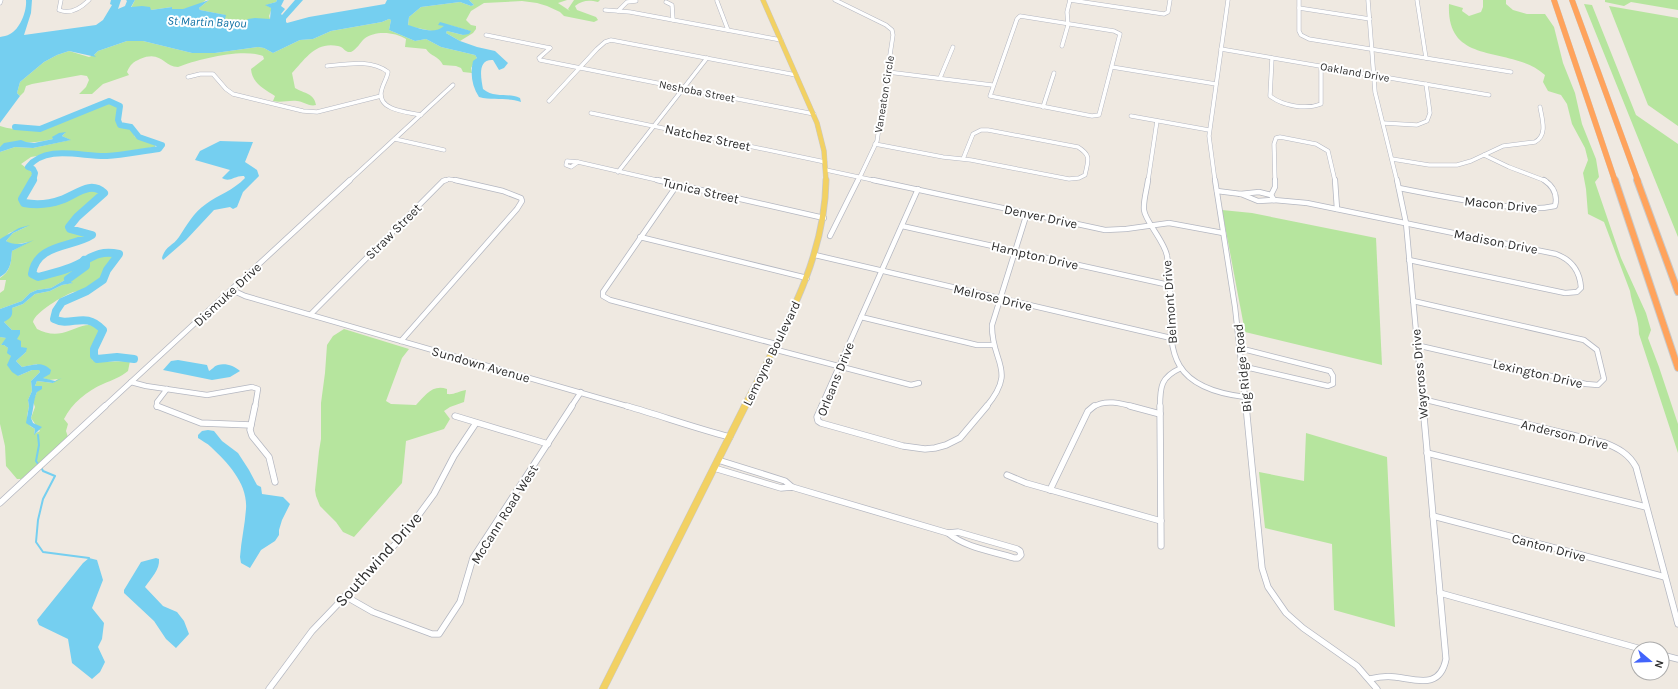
<svg xmlns="http://www.w3.org/2000/svg" width="1678" height="689" viewBox="0 0 1678 689" font-family="Karla,sans-serif">
<rect width="100%" height="100%" fill="#efe9e1"/>
<g fill="#b6e59e">
<path d="M135 0H206C198 7 182 11 172 9V7L151 10 131 8Z"/>
<polygon points="209,0 277,0 276,2 266,5 272,8 269,16 270,19 265,19 231,27 222,26 225,15 200,10 199,8"/>
<path d="M469 0H567L558 3 570 11 568 9 574 0H600L598 2C589 0 583 0 575 6L577 10 596 17 598 20 594 22 564 16 560 12 547 6 537 3 522 1 484 3 471 11 466 20 471 25 476 26V29L473 33 460 41 446 33 447 31 463 35 470 31 449 25 437 31H432L408 26 409 17 421 7 460 2 471 6 474 5Z"/>
<path d="M1483 0H1506V4L1513 10 1527 14H1545L1554 27 1563 63 1575 93 1582 124 1596 159 1599 177 1595 182 1621 258 1646 313 1651 330 1648 338 1659 367 1678 424V453L1639 334C1639 318 1632 306 1630 291L1604 222 1588 214 1586 189 1583 173 1588 160 1585 148 1572 124 1567 104 1561 95 1548 91 1543 82 1545 75C1511 44 1446 68 1449 4L1463 8 1462 11 1469 16 1481 12 1483 7Z"/>
<polygon points="1605,0 1678,0 1678,10 1631,2 1624,6 1605,2"/>
<polygon points="1584,4 1592,5 1636,115 1678,144 1678,237"/>
<polygon points="1609,6 1678,18 1678,126 1648,105"/>
<path d="M389 19 391 20 389 30 415 41 426 39 441 47 475 55 477 58 471 68 472 73 463 72 461 68 456 66 443 65C438 55 431 57 426 49L405 47 406 39C395 32 375 30 364 39 360 43 357 49 351 52 345 53 344 47 338 46 316 41 305 59 292 73L295 88C305 94 314 93 316 105 309 107 303 101 297 101 289 100 281 103 273 101L275 96C264 89 252 83 251 69L264 59 263 56C243 48 198 59 178 67 163 67 162 50 140 59 133 62 130 65 127 72L129 75 103 84 92 94H79L86 87 89 80 87 76 81 75 32 84 26 86 24 92 20 96 17 93 20 82 44 62 57 55 69 51 89 57 94 55 98 51 127 41H143L192 53H215L258 47 264 48 273 53 300 40 313 39 331 31 382 22Z"/>
<path d="M106 102H110L118 106C120 113 114 118 118 125L131 128 135 137 155 145V147L110 154 92 155 81 152 48 154 31 157 21 164 33 173 20 198 21 202 29 207 47 203H58L93 188 103 192C94 206 76 211 68 226L70 231 88 233 89 235C81 241 71 241 62 244 48 249 29 258 29 275L32 278 40 279 71 268 98 255 105 254 115 257C111 265 103 270 101 279 96 282 93 286 88 288 84 291 78 291 73 292 63 296 35 312 33 322L37 329C45 333 53 335 62 333 76 330 86 320 99 328L100 331C98 342 89 348 92 360L99 362 130 361 128 371C121 377 112 380 103 384 87 391 72 403 64 419L68 424 66 431 68 437 24 477 21 479H17L6 466 5 446 0 424V337L7 338 1 345H4L8 348 18 376 32 370H39L40 372 31 381 32 391 28 400 29 406 27 416 30 426 35 429 34 434 40 431 31 418 35 407 33 401 37 392 35 386 37 381 53 383 58 379 49 380 43 378 37 364 22 367 16 361 26 352 21 347 12 330 4 322 12 308 23 304 35 294 50 291 62 285 72 283 68 281 79 272 51 288 37 290 30 293 22 301 0 309V293L4 290 6 280H0V278C11 271 11 262 12 251L29 242 12 245 6 241 13 233 28 226 9 233 5 238 0 239V152L15 147 33 148 70 140 62 136 65 133C57 134 56 139 48 140 32 144 15 141 0 147V126C38 138 73 118 106 102Z"/>
<polygon points="1222,210 1252,213 1376,238 1382,365 1245,332"/>
<path d="M344 329 409 349 402 358 386 401 391 404 416 405C425 396 432 384 447 389V394C454 395 459 391 466 390L464 402 450 407 444 411 450 419 444 429 406 441 402 483 354 537 343 532 336 522 320 506 316 496 315 490 319 451 321 439V403L325 373 327 345 333 336Z"/>
<polygon points="1306,433 1387,457 1395,627 1334,610 1332,544 1265,528 1259,472 1304,481"/>
</g>
<g fill="#75cff0">
<path d="M26 0H32L31 13 24 35 96 25 103 20 112 5 110 4 111 0H121L118 9 125 6 127 1 126 0H135L131 7 142 6 150 7 151 10 172 7V9H183L209 0 199 8 200 10 226 15 223 26 231 27 244 24 248 19 255 18 270 19 271 8 265 5 276 2 277 0H284L281 6 285 9 281 14 282 15 295 0H303L286 19V22L287 23 309 17 385 4 387 0H469L474 5 471 6 460 2 421 7 409 17 408 25C419 28 434 35 444 26L438 25 440 22 471 31 469 34 463 35 447 31 446 33 460 41 477 47 495 51 508 63 504 68 499 70 493 60C477 59 481 78 483 89 495 99 508 92 520 98L521 102C508 97 494 101 479 97 472 86 470 74 473 61L477 58 475 55 441 47 426 39 415 41 389 30 391 20 389 19 382 22 331 31 313 39 300 40 273 53 264 48 258 47 215 53H192L143 41H127L98 51 94 55 96 57 69 51 57 55 44 62 20 82 17 93 20 96 0 123V37C3 36 7 36 10 34 20 29 27 11 26 0Z"/>
<polygon points="66,132 62,136 71,140 33,148 15,147 0,152 0,147 4,143 21,140 26,142 34,143 53,139 52,137 59,133"/>
<path d="M220 141 253 142 245 162 257 170 259 176 243 192 237 207 233 209 230 207 214 210 186 240 163 260 162 258C165 246 173 246 179 237 187 225 193 213 206 204 218 195 234 190 245 178L244 176C235 175 230 183 222 178L230 170 195 160 200 151Z"/>
<path d="M30 225 13 233 6 241C14 246 25 244 34 240L12 251C11 262 11 271 0 277V239L19 228Z"/>
<path d="M84 269 68 281 73 283 62 285 50 291 35 294 23 304 12 308C13 316 11 318 4 322L12 330H20V334L17 339 21 341V347L27 348 26 352 16 361 22 367C34 365 42 361 51 370L50 374 43 378 55 381 62 378 53 383 37 381 35 386H42V389L37 392C33 401 34 408 31 418L33 423 42 427 34 435 35 429 26 423 29 406 28 400 32 391 31 381 40 372 39 370H32L18 376 12 372 7 365 11 356 7 353 8 348 4 345H1L6 338 0 337V309L22 301 30 293 37 290 51 288Z"/>
<path d="M178 360 207 365 209 371C213 369 214 366 218 365 226 363 234 366 240 371L230 377 212 380 163 370 171 361Z"/>
<path d="M208 430 214 431 222 441 238 453 249 470 257 485 261 487 262 494 283 497 290 504 282 520 279 530V535L275 541 261 550 250 568 241 563 240 557C241 541 245 525 246 509 248 484 228 463 211 447 207 443 202 441 198 438V435L202 431Z"/>
<polygon points="89,558 97,560 103,580 92,608 104,623 102,639 98,647 105,662 100,672 92,679 72,663 68,639 39,625 37,620 83,563"/>
<path d="M156 558 159 559C160 570 151 578 145 587L163 606 177 612 184 621 189 634 176 648 166 639 154 621 124 593V590L141 562Z"/>
</g>
<g fill="none" stroke-linecap="round" stroke-linejoin="round">
<g stroke="#75cff0" stroke-width="2">
<polyline points="38,435 39,445 36,461 38,464"/>
<polyline points="41,467 43,471 55,476 43,499 38,520 36,542 43,552 89,558"/>
</g>
<path stroke="#75cff0" stroke-width="6" d="M15 127 40 129 109 101 120 106 118 120 120 125 131 127 139 137 162 145 159 149C142 151 124 155 107 156 82 157 46 144 28 167L33 169 35 173 33 181"/>
<g stroke="#75cff0" stroke-width="8">
<path d="M33 180 22 199 24 203C36 205 50 204 61 200 76 195 90 180 104 193L77 217 69 227 70 229 92 235C72 248 37 243 32 274L38 277C48 274 59 272 69 268 89 261 95 249 119 254L107 270 103 280 87 291 62 302 56 311 54 319C71 328 85 310 103 330L94 349V356L97 359 117 357 134 359"/>
<polyline points="68,279 86,266 86,262 84,260"/>
</g>
<defs>
<g id="minor-far2">
<path d="M61 0 59 10C71 15 81 8 89 0"/>
<polyline points="835,0 886,25 892,30 893,35 877,141 858,181"/>
<polyline points="1070,0 1164,14 1168,12 1170,0"/>
<polyline points="1299,0 1299,31 1301,35 1309,39 1511,72"/>
<polyline points="1368,0 1375,92 1397,181"/>
<polyline points="1417,0 1426,58"/>
<polyline points="717,1 728,30"/>
<polyline points="666,2 672,5 673,20"/>
<polyline points="0,3 1,0"/>
<polyline points="1299,8 1370,19"/>
<polyline points="605,10 630,12 781,40"/>
<polyline points="618,11 627,2 636,1"/>
<polygon points="1020,16 1114,31 1120,34 1099,115 1092,116 990,96 1017,19"/>
<polyline points="486,35 550,48"/>
<polyline points="1062,46 1068,25 1067,12 1070,0"/>
<polyline points="550,48 539,58 540,60 814,114"/>
<polyline points="1221,49 1489,95"/>
<path d="M1272 58 1270 96C1283 106 1306 110 1321 104V66"/>
<path d="M327 66C347 64 371 59 388 72 387 79 382 85 381 93 379 111 409 112 421 115"/>
<polyline points="1112,67 1216,84"/>
<polyline points="888,72 992,85"/>
<polyline points="188,77 200,74 213,74 226,89 233,94 303,111 317,112 381,96"/>
<polyline points="940,78 953,47"/>
<polyline points="549,101 597,49 605,42 611,40 796,75"/>
<polyline points="1043,107 1054,73"/>
<polyline points="591,113 825,162"/>
<polyline points="1131,116 1209,130"/>
<polyline points="1383,123 1417,125 1427,121 1430,113 1426,84"/>
<polyline points="395,139 444,150"/>
<path d="M875 144 943 157 971 160 1069 179 1079 178 1085 175C1088 160 1092 156 1078 147L988 130H981L973 134 963 159"/>
<polyline points="1484,155 1509,167 1546,181"/>
<path d="M1392 159 1429 165H1457L1471 161 1503 146 1535 142C1548 135 1542 119 1540 107"/>
<polygon points="567,161 578,162 571,167 566,165"/>
<polyline points="578,162 661,181"/>
<polyline points="826,170 877,181"/>
<polyline points="618,172 707,58"/>
<polyline points="349,181 453,85"/>
<polyline points="443,181 449,179 459,181"/>
<polyline points="1148,181 1157,121"/>
<polyline points="1215,181 1209,136 1228,0"/>
<polyline points="1275,181 1274,144 1276,138 1280,137 1316,144 1328,151 1335,181"/>
</g>
<g id="minor-far1">
<polyline points="657,180 824,218"/>
<polyline points="873,180 1105,230 1126,229 1169,223 1223,233"/>
<path d="M1148 180C1147 189 1143 201 1144 210 1145 221 1165 242 1167 256 1179 326 1145 385 1245 397"/>
<polyline points="1215,180 1235,307 1246,407"/>
<polyline points="1335,180 1337,209"/>
<polyline points="1397,180 1406,223 1423,407"/>
<polyline points="677,185 603,292 603,296 610,300 776,344"/>
<path d="M1399 188C1429 194 1460 200 1490 204 1512 207 1534 211 1555 206 1558 195 1553 186 1544 180"/>
<path d="M1217 191 1241 194 1258 201 1274 200 1307 203 1556 254C1572 260 1580 271 1581 288L1577 292 1565 293 1409 260"/>
<polyline points="1240,194 1259,192 1271,195"/>
<polyline points="1274,200 1271,195 1275,187 1275,180"/>
<polyline points="902,226 1169,285"/>
<polyline points="830,236 858,180"/>
<polyline points="640,237 807,278"/>
<polyline points="815,255 1171,338"/>
<polyline points="232,290 245,296 630,407"/>
<polyline points="1413,301 1584,340 1597,350 1604,379 1598,385 1586,384 1416,345"/>
<polyline points="311,314 443,181 446,180"/>
<polyline points="861,317 977,345 994,345"/>
<polyline points="401,341 517,209 522,201 521,198 503,191 455,180"/>
<polyline points="1239,348 1330,371 1333,376 1333,384 1328,386 1241,366"/>
<polyline points="773,349 911,385 919,383"/>
<polyline points="131,382 146,386 207,395 252,387 258,389 255,407"/>
<polyline points="1422,399 1455,407"/>
<polyline points="104,407 350,180"/>
<polyline points="157,407 157,402 167,389"/>
<polyline points="571,407 581,392"/>
<polyline points="821,407 918,189"/>
<path d="M986 407C1018 369 991 363 992 325L1027 213"/>
<path d="M1093 407C1105 399 1121 403 1134 407"/>
<path d="M1160 407C1160 386 1161 377 1181 368"/>
</g>
<g id="minor">
<polyline points="157,406 201,423 251,425"/>
<polyline points="255,406 250,430 252,436 269,457 275,482"/>
<path d="M627 406C662 416 695 428 730 437"/>
<polyline points="822,406 817,417 818,421 821,423 903,446 925,449 935,448 946,445 960,438 987,406"/>
<polyline points="1130,406 1160,414"/>
<polyline points="1160,406 1161,546"/>
<polyline points="1246,406 1262,568 1268,587 1286,613 1303,628 1357,666 1377,689"/>
<path d="M1451 406 1605 443C1618 448 1629 454 1636 467L1678 624"/>
<polyline points="455,416 548,444"/>
<polyline points="1427,453 1646,507"/>
<polyline points="718,460 785,481 792,487"/>
<polyline points="714,468 781,488 792,487 948,533"/>
<polyline points="1007,475 1026,483 1161,521"/>
<polyline points="1050,490 1088,411 1094,406"/>
<polyline points="0,503 105,406"/>
<polyline points="1433,516 1665,577"/>
<path d="M958 532 1017 549 1020 551 1021 555 1018 558H1014C992 551 966 548 948 533Z"/>
<polyline points="1440,593 1641,649"/>
<polyline points="345,596 373,612 432,634 439,634 460,602 473,558 572,406"/>
<polyline points="1662,655 1678,659"/>
<path d="M1370 679C1378 677 1387 676 1395 677 1418 680 1440 689 1446 659L1423 406"/>
<polyline points="269,689 312,631 404,535 434,494 454,456 476,423"/>
</g>
<polyline id="major-far2" points="763,0 817,123 824,151 826,181"/>
<path id="major-far1" d="M744 407C780 335 825 263 826 180"/>
<polyline id="major" points="603,689 745,406"/>
<g id="highway-far1">
<polyline points="1554,0 1615,181"/>
<polyline points="1572,0 1638,181"/>
</g>
<g id="highway">
<polyline points="1615,180 1678,368"/>
<polyline points="1637,180 1678,292"/>
</g>
</defs>
<use href="#minor-far2" stroke="#b4b7c1" stroke-width="4.5"/>
<use href="#minor-far1" stroke="#b4b7c1" stroke-width="6"/>
<use href="#minor" stroke="#b4b7c1" stroke-width="7"/>
<use href="#major-far2" stroke="#c9c9c9" stroke-width="5.5"/>
<use href="#major-far1" stroke="#c9c9c9" stroke-width="7"/>
<use href="#major" stroke="#c9c9c9" stroke-width="8"/>
<use href="#highway-far1" stroke="#c9c9c9" stroke-width="6"/>
<use href="#highway" stroke="#c9c9c9" stroke-width="8"/>
<use href="#minor-far2" stroke="#fff" stroke-width="3.5"/>
<use href="#minor-far1" stroke="#fff" stroke-width="4.5"/>
<use href="#minor" stroke="#fff" stroke-width="5.5"/>
<use href="#major-far2" stroke="#f2d163" stroke-width="4.5"/>
<use href="#major-far1" stroke="#f2d163" stroke-width="5.5"/>
<use href="#major" stroke="#f2d163" stroke-width="7"/>
<use href="#highway-far1" stroke="#ffa35c" stroke-width="5.5"/>
<use href="#highway" stroke="#ffa35c" stroke-width="6"/>
</g>
<g text-anchor="middle" stroke-width="4" stroke-linejoin="round" paint-order="stroke">
<g font-size="11" fill="#2e2e2e" stroke="#fff">
<text transform="translate(1355 72) rotate(10)" y="4">Oakland Drive</text>
<text transform="translate(697 91) rotate(11)" y="4">Neshoba Street</text>
<text transform="translate(884 94) rotate(-81)" y="4">Vaneaton Circle</text>
</g>
<g font-size="12" font-style="italic" fill="#0d6fa3" stroke="#fff">
<text transform="translate(207 22) rotate(2)" y="4">St Martin Bayou</text>
</g>
<g font-size="13" fill="#2e2e2e" stroke="#fff">
<text transform="translate(708 137) rotate(12)" y="5">Natchez Street</text>
<text transform="translate(701 190) rotate(13)" y="5">Tunica Street</text>
<text transform="translate(1501 204) rotate(6)" y="5">Macon Drive</text>
<text transform="translate(1041 216) rotate(12)" y="5">Denver Drive</text>
<text transform="translate(393 231) rotate(-45)" y="5">Straw Street</text>
<text transform="translate(1496 241) rotate(11)" y="5">Madison Drive</text>
<text transform="translate(1035 255) rotate(13)" y="5">Hampton Drive</text>
<text transform="translate(227 294) rotate(-43)" y="5">Dismuke Drive</text>
<text transform="translate(993 297) rotate(13)" y="5">Melrose Drive</text>
<text transform="translate(1169 302) rotate(-94)" y="5">Belmont Drive</text>
<text transform="translate(771 353) rotate(-64)" y="5">Lemoyne Boulevard</text>
<text transform="translate(481 364) rotate(16)" y="5">Sundown Avenue</text>
<text transform="translate(1242 368) rotate(-96)" y="5">Big Ridge Road</text>
<text transform="translate(1538 373) rotate(13)" y="5">Lexington Drive</text>
<text transform="translate(1419 374) rotate(-95)" y="5">Waycross Drive</text>
<text transform="translate(835 379) rotate(-68)" y="5">Orleans Drive</text>
<text transform="translate(1565 434) rotate(14)" y="5">Anderson Drive</text>
<text transform="translate(504 514) rotate(-58)" y="5">McCann Road West</text>
<text transform="translate(1549 547) rotate(15)" y="5">Canton Drive</text>
</g>
<g font-size="16" fill="#2e2e2e" stroke="#fff">
<text transform="translate(378 559) rotate(-48)" y="6">Southwind Drive</text>
</g>
</g>
<g transform="translate(1650 661) rotate(109)"><circle r="19" fill="#ffffff" stroke="#ababab"/>
<path d="M0-3L7 15L0 10L-7 15Z" fill="#4264fb"/>
<text y="-6" font-size="11" font-weight="bold" text-anchor="middle" fill="#2e2e2e">N</text>
</g>
</svg>
